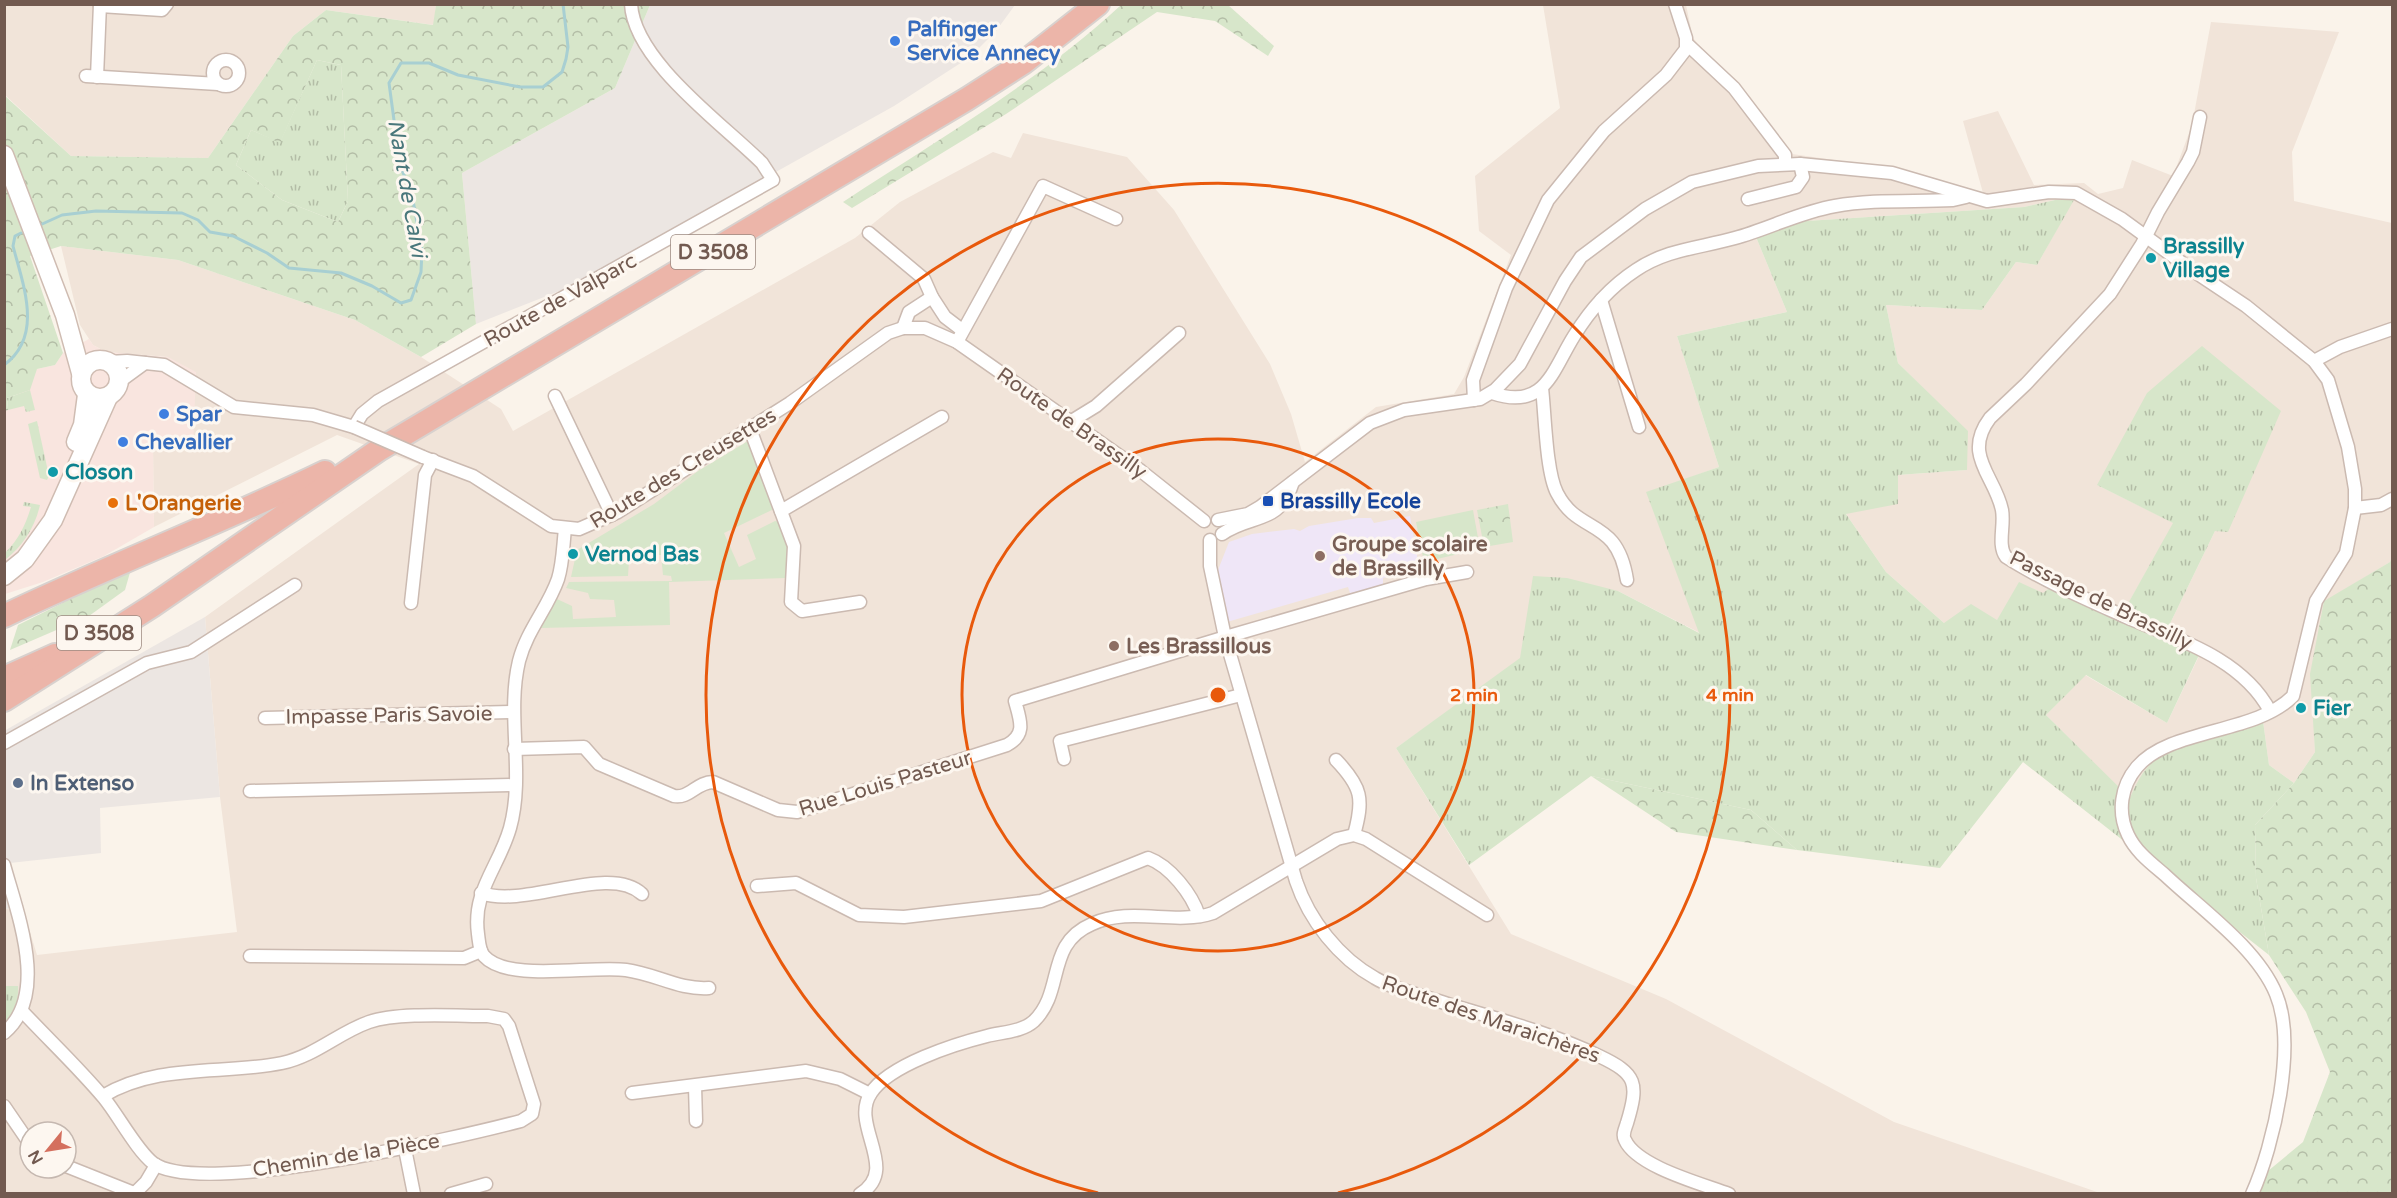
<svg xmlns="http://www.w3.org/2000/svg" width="2397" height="1198" viewBox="0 0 2397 1198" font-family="'Varela Round',sans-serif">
<defs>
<pattern id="grass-tufts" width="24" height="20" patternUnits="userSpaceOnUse" patternTransform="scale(1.5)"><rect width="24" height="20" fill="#d7e6ca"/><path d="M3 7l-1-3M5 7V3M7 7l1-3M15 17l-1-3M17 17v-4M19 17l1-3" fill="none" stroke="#b3bda6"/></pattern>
<pattern id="forest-crowns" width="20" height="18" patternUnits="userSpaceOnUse" patternTransform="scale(1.5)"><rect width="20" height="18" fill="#d7e6ca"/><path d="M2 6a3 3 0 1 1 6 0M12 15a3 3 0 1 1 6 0" fill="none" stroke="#b3bda6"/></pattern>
</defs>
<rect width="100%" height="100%" fill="#faf3ea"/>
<g fill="#f1e4d9" fill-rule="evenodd">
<polygon points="4,5 436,5 434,25 326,10 293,36 208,158 71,156 5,95"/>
<path d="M1543 5H1686L1693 38 1792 154 1904 170 1983 193 1963 121 1998 111 2034 185 2084 183 2098 194 2123 188 2132 160 2173 176 2192 125 2211 22 2339 32 2292 152 2294 201 2392 223V557L2390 562 2324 602 2314 722 2315 752 2294 783 2269 765 2263 721 2130 799 2046 715 2085 675 2167 723 2199 656 2163 638 2215 531 2097 485 2174 523 2121 616 2043 593 1997 620 1944 623 1886 572 1846 514 1898 475 1967 470V431L1898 363 1886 305 1982 310 2016 262 2037 265 2073 200H2055L2024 207 1791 222 1756 237 1787 312 1677 336 1719 467 1647 493 1700 633 1618 591 1396 748 1511 934 1666 999 1894 1122 2100 1193 5 1194V909L22 906 37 955 237 932 220 797 205 617 419 464 337 435 154 527 153 448 168 357 106 352 93 345 80 325 61 246 178 260 355 320 421 357 501 409 513 431 855 238 900 202 993 152 1011 158 1023 133 1127 157 1174 210 1270 364 1291 414 1305 462 1376 407 1454 394 1464 377 1511 255 1479 231 1475 176 1560 108ZM30 1132H66V1168H30Z"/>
</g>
<polygon fill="#f9e5df" points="89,339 93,345 106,352 168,357 196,372 193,449 153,448 154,527 104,556 43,582 5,594 4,411 37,369 55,365 63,353"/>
<g fill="#ece6e2">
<polygon points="650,5 1015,5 996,31 970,57 894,106 572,286 476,324 462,173 615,88"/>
<polygon points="205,617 220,797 100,808 101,853 10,863 22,906 5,909 4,731"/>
</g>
<polygon fill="#efe6f7" points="1410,516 1420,572 1383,578 1383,587 1350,593 1348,587 1227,622 1218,570 1229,542 1252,534 1294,529 1300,531 1309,526 1358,518 1371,518 1374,523"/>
<g fill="url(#grass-tufts)">
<polygon points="317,60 341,65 348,201 338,222 282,200 236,165 251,130 280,142"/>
<path d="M2055 200H2074L2037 265 2016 262 1982 310 1886 305 1898 363 1968 431 1967 470 1898 475V504L1846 514 1886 572 1944 623 1971 604 1997 620 2019 582 2043 593 2052 586 2121 616 2173 523 2097 485 2147 393 2202 346 2281 411 2228 532 2215 531 2163 638 2199 655 2167 723 2086 675 2046 715 2130 798C2138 779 2145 766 2163 754L2263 721 2269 765 2294 783 2255 825 2256 878 2269 955 2023 762 1940 868 1797 850 1751 810 1591 776 1469 865 1396 748 1520 658 1533 576 1567 578 1618 591 1699 633 1646 492 1719 467 1677 336 1787 312 1756 237 1791 222 2024 207Z"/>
<polygon points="30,390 35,410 26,412 24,406 8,410 7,398"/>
<polygon points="37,421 49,476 47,480 40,478 28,424"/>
<path d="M24 502 40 505C35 527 23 546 5 560V553C19 539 25 526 31 507L23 506Z"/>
<path d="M5 986H18C19 1002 13 1011 5 1024Z"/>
</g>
<g fill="url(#forest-crowns)" fill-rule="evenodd">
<path d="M436 5H650L615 88 462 173 476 324 421 357 355 320 178 260 61 246 30 256 63 353 55 365 37 369 30 390 7 398 8 410 5 411 4 95 71 156 208 158 293 36 326 10 433 25ZM317 60 341 65 348 201 338 222 282 200 236 165 251 130 280 143Z"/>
<path d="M1121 5H1228L1274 46 1268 56 1215 21 1157 12 1006 114 852 208 843 202C937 140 1038 82 1121 5Z"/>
<polygon points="1508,504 1513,542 1484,547 1477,510"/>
<polygon points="2392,557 2392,1193 2257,1193 2268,1171 2303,1142 2330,1072 2306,1012 2269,955 2256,878 2255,825 2294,783 2315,752 2310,674 2324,601 2390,562"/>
<polygon points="131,569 125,590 89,616 10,650 18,625"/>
<polygon points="1591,776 1751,810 1797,850 1676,832"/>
</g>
<g fill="#d7e6ca">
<polygon points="748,441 774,509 724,533 739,567 756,559 747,535 775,521 780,522 790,544 786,578 669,582 670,625 540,628 557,599 572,606 573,619 616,617 614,600 590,599 588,593 566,588 569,582 672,581 671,576 663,575 661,555 642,555 629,560 628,576 571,577 577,550 654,504 698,471"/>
<polygon points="1473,510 1480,549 1424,562 1416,522"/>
</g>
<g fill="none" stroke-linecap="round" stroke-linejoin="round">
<g stroke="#a8cfd2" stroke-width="3">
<polyline points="40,225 62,215 96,211 182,213 198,220 210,232 233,236 267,253 289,268 341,273 372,286 401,303 411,300 421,272 422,250 412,195 400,165 389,83 401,63 429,63 458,75 520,87 543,87 562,72 566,59 568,47 563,4"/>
<path d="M4 365C44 336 23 285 13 246L15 236 21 233"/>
</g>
<defs>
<g id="street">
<polyline points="100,6 162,10 167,4"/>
<polyline points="1687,44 1734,88 1785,155 1785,164"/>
<circle cx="226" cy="73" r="13"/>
<polyline points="86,76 218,84"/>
<polyline points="97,77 100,4"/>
<path d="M2200 117 2193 152 2188 162 2158 212 2142 244 2110 294 2026 384 1990 418C1962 455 1995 476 2002 510 2005 525 1997 545 2006 557 2042 580 2086 599 2126 617 2177 639 2242 658 2270 711"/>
<polyline points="1748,199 1796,187 1803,177 1800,164"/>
<polyline points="869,233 924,279 932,297 945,317 962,330"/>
<polyline points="1601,300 1639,427"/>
<polyline points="903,328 909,312 932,297"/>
<polyline points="957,342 1043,186 1116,219"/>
<polyline points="2314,361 2340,347 2392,329"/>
<path d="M109 362 127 361 164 365 234 407 313 415 354 427 362 414 378 401 773 180 762 163C723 124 634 61 631 4"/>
<polyline points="119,382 145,363"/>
<path d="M1542 388C1545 414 1546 472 1557 493 1579 536 1617 516 1627 580"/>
<path d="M1492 393C1545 411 1552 371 1574 336 1590 310 1610 287 1636 270 1667 249 1700 248 1735 238 1768 229 1800 212 1835 206 1873 199 1915 202 1953 200L1966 197"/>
<polyline points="555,396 612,515"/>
<polyline points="1474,400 1473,380 1506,288 1548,200 1604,131 1666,75 1686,49 1686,38 1675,4"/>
<polyline points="1070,422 1096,406 1179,333"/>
<polyline points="750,429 794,546 791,602 802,611 860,602"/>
<polyline points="423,457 473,476 551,526 579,529 618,512 790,403 888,333 903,328 925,328 957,342 1141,471 1204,521"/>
<polyline points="2355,508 2381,505 2392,499"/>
<polyline points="781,511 942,417"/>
<path d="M1218 520 1248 514 1260 507 1370 423 1404 410 1480 399 1495 390 1520 364 1565 281 1581 257 1645 209 1692 182 1758 166 1800 164 1892 173 1987 201 2049 192 2076 193 2122 219 2189 268 2246 306 2314 361 2328 380 2348 447 2355 489V508L2346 553 2316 601 2293 696C2256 734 2170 728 2137 767 2121 786 2117 812 2128 835 2136 852 2151 863 2165 875 2201 909 2257 948 2276 994 2297 1044 2274 1145 2252 1194"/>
<path d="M565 529C563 546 563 563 558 579 548 608 527 630 519 661 506 715 525 774 510 828 499 867 472 891 478 934 479 941 479 950 484 956 508 983 592 965 626 970 656 974 679 990 709 988"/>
<path d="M1222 534C1252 513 1279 526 1293 482"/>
<path d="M1210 540V566L1225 637 1296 881C1309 920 1339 958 1375 978 1393 989 1415 993 1435 1000 1489 1017 1547 1031 1599 1056 1637 1074 1639 1083 1627 1123 1625 1129 1622 1135 1625 1140 1637 1167 1703 1184 1729 1194"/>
<polyline points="411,603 425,475 433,460"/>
<polyline points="265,718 513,712"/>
<polyline points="4,743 147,663 191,652 295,585"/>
<path d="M514 749 584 747 599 764 674 796C689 799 697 782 713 782L778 810 797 812 1007 745C1027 734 1020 720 1015 701L1229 636 1426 579 1467 572"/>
<polyline points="1064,759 1060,741 1241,695"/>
<path d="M1336 760C1362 787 1364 799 1354 835"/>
<polyline points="250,791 515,785"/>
<path d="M4 865C17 913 50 995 4 1033"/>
<path d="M757 886 796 883 859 915 904 917 1041 901 1148 858C1170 866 1192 894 1199 916"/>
<path d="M481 893C526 909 609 863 642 894"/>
<polyline points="250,956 464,958 481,951"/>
<path d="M22 1011C49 1040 78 1067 104 1098 118 1115 137 1151 153 1163 200 1198 460 1137 521 1121L532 1114 534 1104 509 1026 504 1019 488 1016C456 1016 399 1012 369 1022 338 1033 315 1056 282 1063 222 1075 158 1063 103 1096"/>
<polyline points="695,1086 696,1121"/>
<polyline points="632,1093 806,1071 840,1079 870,1094"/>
<polyline points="4,1106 30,1144"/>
<polyline points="405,1149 414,1194"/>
<polyline points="66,1166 134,1193"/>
<polyline points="134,1194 146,1182 156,1165"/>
<polyline points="451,1194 486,1184"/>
<path d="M860 1194C901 1169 849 1125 871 1093 889 1065 955 1044 987 1036 1002 1032 1022 1032 1034 1021 1065 991 1045 944 1092 924 1132 906 1174 926 1213 913L1337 839 1354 835 1366 839 1487 915"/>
</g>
<g id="secondary">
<polyline points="4,155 65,315 81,373"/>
<circle cx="100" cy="379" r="19"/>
<polyline points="76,442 83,425 87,395"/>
<polyline points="4,576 25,559 53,520 108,397"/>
</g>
<g id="highway">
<path d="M4 616C111 565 220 523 325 472"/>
<polyline points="4,678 55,655"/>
<polyline points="4,700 152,606 380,449 967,99 1023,63 1098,4"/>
</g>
</defs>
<use href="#street" stroke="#cbbab1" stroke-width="15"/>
<use href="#secondary" stroke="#cfbcb2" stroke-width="21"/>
<use href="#highway" stroke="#d8d1ce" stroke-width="26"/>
<use href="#street" stroke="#fff" stroke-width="12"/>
<use href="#secondary" stroke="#fff" stroke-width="18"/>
<use href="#highway" stroke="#ecb5a9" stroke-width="22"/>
<defs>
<polyline id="street-bridge" points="354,427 423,457"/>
</defs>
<use href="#street-bridge" stroke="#cbbab1" stroke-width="15" stroke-linecap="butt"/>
<use href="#street-bridge" stroke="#fff" stroke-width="12"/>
</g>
<g fill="none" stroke="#e8590c" stroke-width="3">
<circle cx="1218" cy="695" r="256"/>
<path d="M1098 1193A512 512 0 1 1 1338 1193"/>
</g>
<g fill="#3f7fe0" stroke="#fdf7f0" stroke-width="2">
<circle cx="895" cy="41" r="6"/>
<circle cx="164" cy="414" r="6"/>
<circle cx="123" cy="442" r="6"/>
</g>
<g fill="#0f9aa8" stroke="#fdf7f0" stroke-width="2">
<circle cx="2151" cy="258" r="6"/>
<circle cx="53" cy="472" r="6"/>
<circle cx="573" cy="554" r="6"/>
<circle cx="2301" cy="708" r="6"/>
</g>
<rect fill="#1a4fb4" stroke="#fdf7f0" stroke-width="2" x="1262" y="495" width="12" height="12" rx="3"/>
<circle fill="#e8710a" stroke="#fdf7f0" stroke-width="2" cx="113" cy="503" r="6"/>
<g fill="#8d6e63" stroke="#fdf7f0" stroke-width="2">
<circle cx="1320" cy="556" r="6"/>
<circle cx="1114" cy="646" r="6"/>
</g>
<circle fill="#5c6f8a" stroke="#fdf7f0" stroke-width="2" cx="18" cy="783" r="6"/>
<g text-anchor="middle" stroke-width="6" stroke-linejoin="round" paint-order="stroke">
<g fill="#fdf7f0" stroke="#9c8980" stroke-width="1.5">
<rect x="671" y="235" width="84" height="34" rx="4.5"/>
<rect x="57" y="616" width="84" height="34" rx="4.5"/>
</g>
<g font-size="20" font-weight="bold" fill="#725a50">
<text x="713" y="259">D 3508</text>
<text x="99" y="640">D 3508</text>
</g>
<g font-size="21" font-weight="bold" fill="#366cbe" stroke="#fdf7f0" text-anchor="start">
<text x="907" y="36">Palfinger<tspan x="907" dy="24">Service Annecy</tspan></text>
<text x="176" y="421">Spar</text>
<text x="135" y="449">Chevallier</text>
</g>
<g font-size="21" font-weight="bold" fill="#0d838f" stroke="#fdf7f0" text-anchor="start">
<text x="2163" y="253">Brassilly<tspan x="2163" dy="24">Village</tspan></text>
<text x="65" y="479">Closon</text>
<text x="585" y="561">Vernod Bas</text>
<text x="2313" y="715">Fier</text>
</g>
<g font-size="21" fill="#725a50" stroke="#fdf7f0">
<text transform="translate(560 300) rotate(-29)" y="7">Route de Valparc</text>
<text transform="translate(1072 423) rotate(35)" y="7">Route de Brassilly</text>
<text transform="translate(683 468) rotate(-31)" y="7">Route des Creusettes</text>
<text transform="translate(2101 600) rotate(26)" y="7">Passage de Brassilly</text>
<text transform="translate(389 715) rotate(-1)" y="7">Impasse Paris Savoie</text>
<text transform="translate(885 783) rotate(-17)" y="7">Rue Louis Pasteur</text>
<text transform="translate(1491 1019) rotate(19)" y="7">Route des Maraichères</text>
<text transform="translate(346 1155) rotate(-9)" y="7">Chemin de la Pièce</text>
</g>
<g font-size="21" font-weight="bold" fill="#164399" stroke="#fdf7f0" text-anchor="start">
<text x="1280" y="508">Brassilly Ecole</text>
</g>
<g font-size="21" font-weight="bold" fill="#c56008" stroke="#fdf7f0" text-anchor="start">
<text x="125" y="510">L'Orangerie</text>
</g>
<g font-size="21" font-weight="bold" fill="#785e54" stroke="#fdf7f0" text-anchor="start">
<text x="1332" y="551">Groupe scolaire<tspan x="1332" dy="24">de Brassilly</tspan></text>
<text x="1126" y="653">Les Brassillous</text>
</g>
<g font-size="21" font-weight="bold" fill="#4e5e75" stroke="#fdf7f0" text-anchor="start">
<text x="30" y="790">In Extenso</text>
</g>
<g font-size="22" font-style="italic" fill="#49777b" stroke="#fdf7f0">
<text transform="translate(408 188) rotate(80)" y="8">Nant de Calvi</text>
</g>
</g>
<circle cx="1218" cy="695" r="9" fill="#e8590c" stroke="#fdf7f0" stroke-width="3"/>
<g font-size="18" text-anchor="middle" font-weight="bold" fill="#e8590c" stroke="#fdf7f0" stroke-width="6" stroke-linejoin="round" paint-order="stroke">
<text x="1474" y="701">2 min</text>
<text x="1730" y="701">4 min</text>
</g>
<rect width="2397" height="1198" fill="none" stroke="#725a50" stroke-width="12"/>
<g transform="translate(48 1150) rotate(240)"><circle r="28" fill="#fdf7f0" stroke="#c5b8b0" stroke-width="1.5"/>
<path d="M0-4.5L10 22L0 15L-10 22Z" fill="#d4705e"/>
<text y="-9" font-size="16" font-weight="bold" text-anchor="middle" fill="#725a50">N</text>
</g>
</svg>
